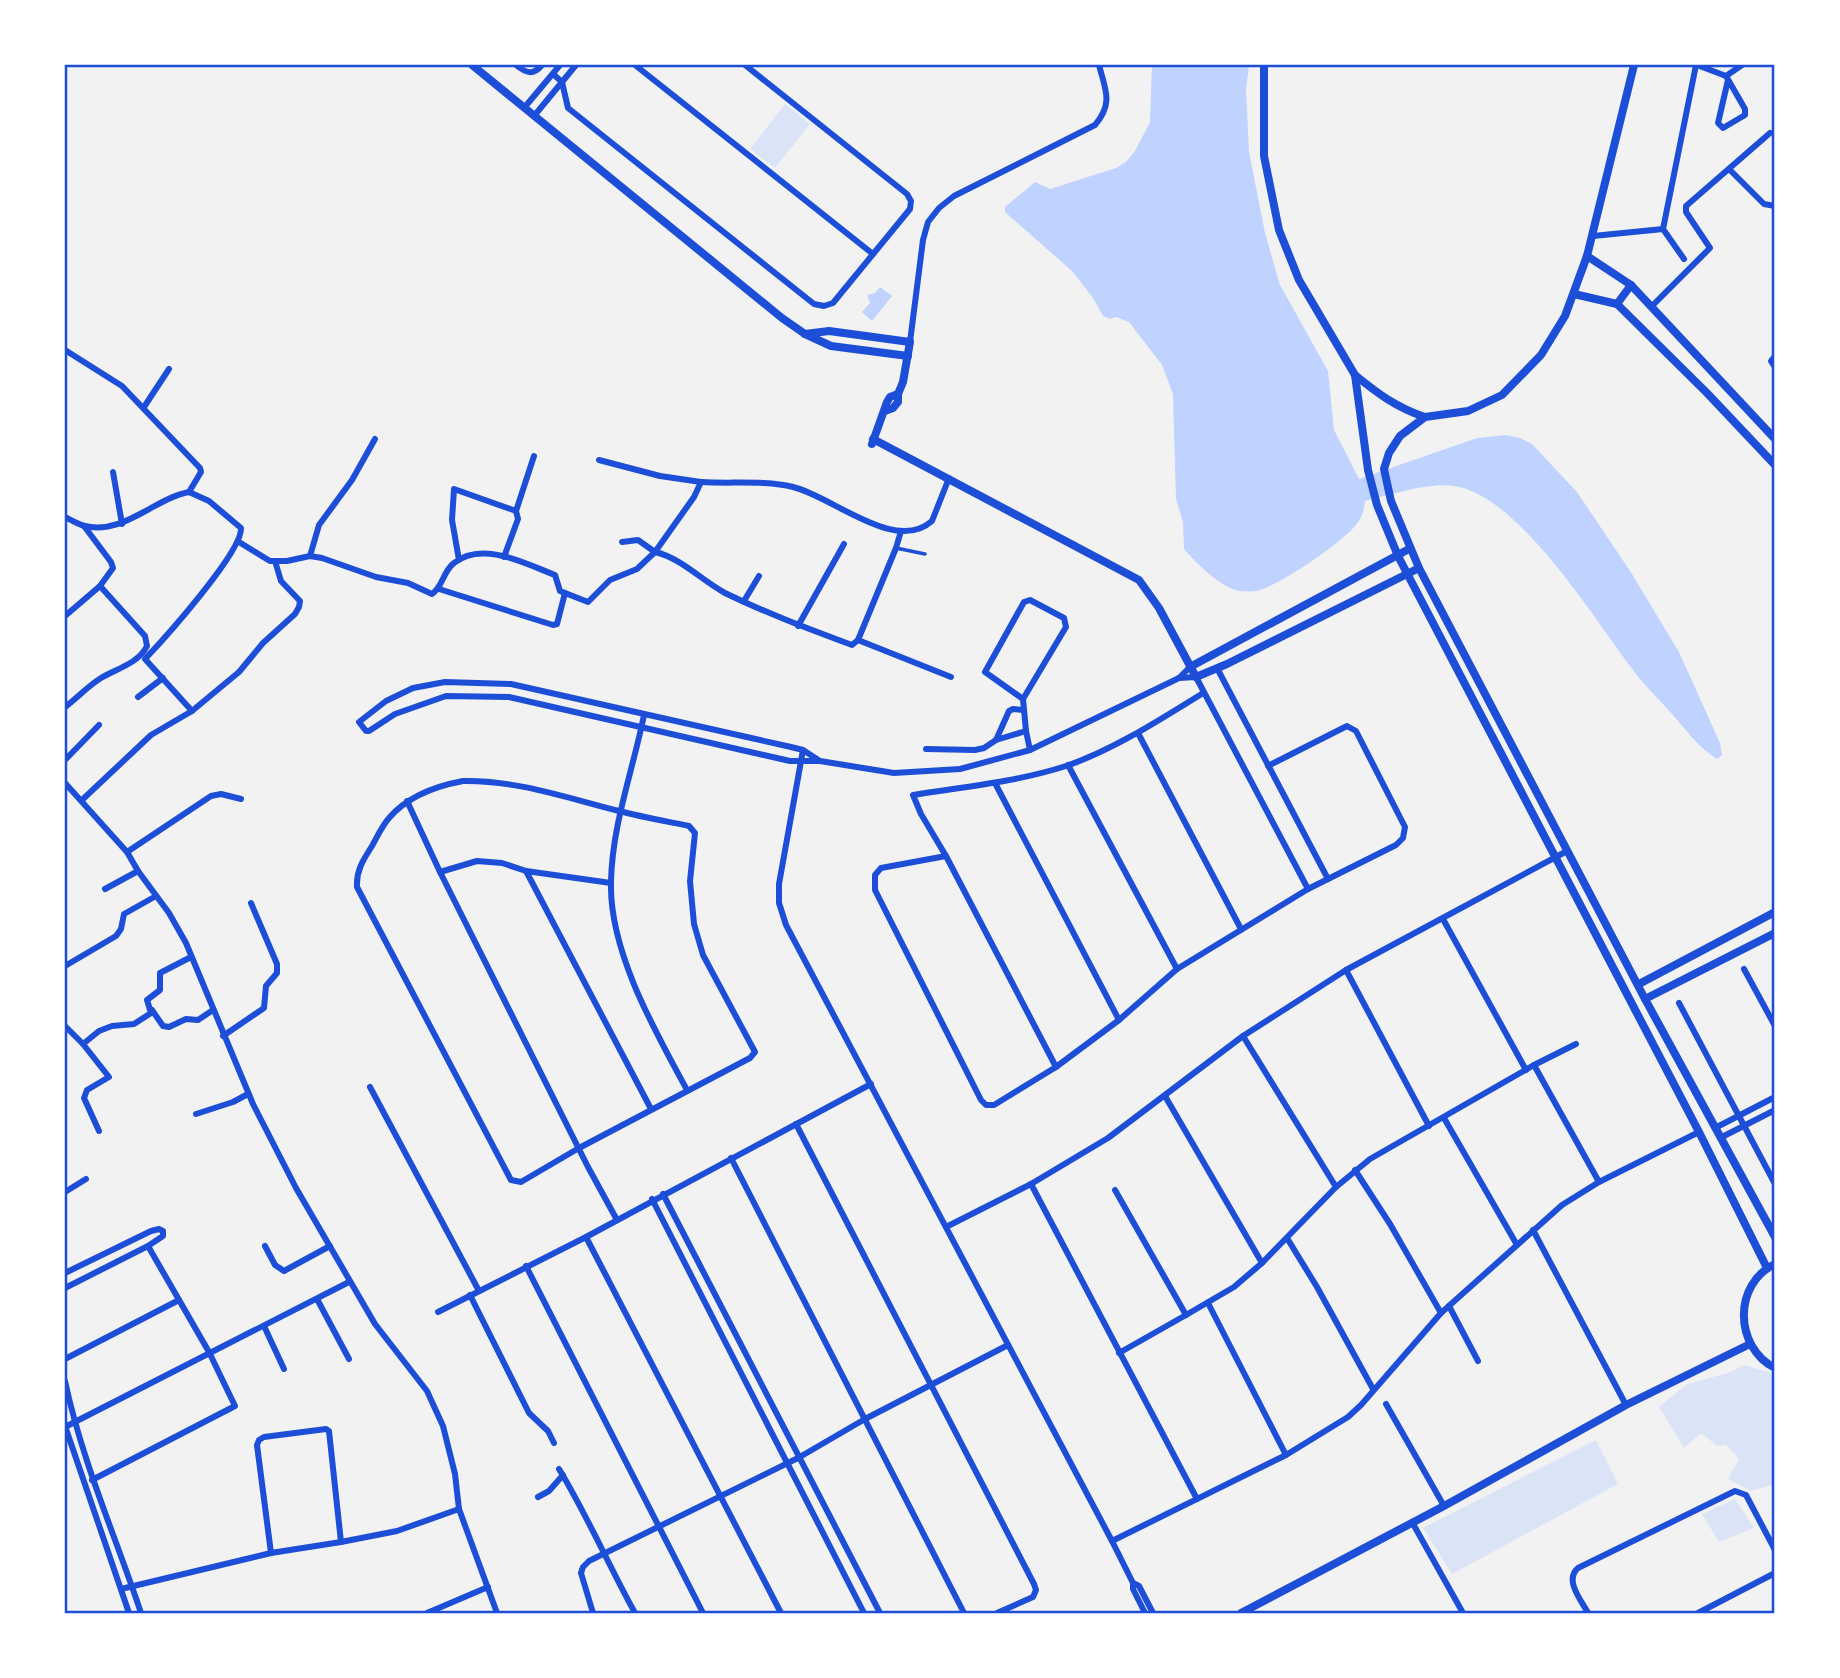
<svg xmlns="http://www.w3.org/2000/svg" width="1840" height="1678" viewBox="0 0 1840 1678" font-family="Signika,sans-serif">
<rect width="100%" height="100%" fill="#f2f2f2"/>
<g fill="#dbe4f7">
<polygon points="785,104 810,124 775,168 750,149"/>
<polygon points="1744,1365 1775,1374 1775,1484 1751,1491 1728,1479 1739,1459 1726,1445 1717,1446 1701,1433 1684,1448 1659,1407 1687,1384 1731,1372"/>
<polygon points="1596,1440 1618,1484 1452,1574 1423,1528"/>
<polygon points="1735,1499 1754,1528 1719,1542 1702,1514"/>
</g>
<g fill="#bfd3fe">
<path d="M1152 65H1249L1246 90 1249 152 1265 233 1280 285 1328 371 1334 430 1359 479 1477 438 1506 435 1520 438 1532 444 1577 492 1632 574 1679 652 1720 743 1722 755 1717 759C1699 748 1686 730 1672 714 1658 698 1642 683 1630 666 1592 616 1518 495 1454 486 1429 482 1390 495 1365 501 1364 510 1362 518 1356 525 1341 543 1278 587 1256 591 1251 592 1245 591 1240 591 1221 588 1197 564 1184 549L1183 522 1176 499 1173 394 1162 365 1129 322 1116 317 1110 319 1103 316 1093 298 1072 271 1005 212V207L1035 182 1050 189 1116 168 1126 162 1135 151 1150 122Z"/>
<polygon points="880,287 892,296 872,321 862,312 870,303 867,295 875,293"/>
</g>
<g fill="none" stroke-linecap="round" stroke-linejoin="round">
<polyline stroke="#1d4ed8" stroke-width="3.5" points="896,548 925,554"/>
<g stroke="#1d4ed8" stroke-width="6">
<path d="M516 65C526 73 533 76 542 65"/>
<polyline points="635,65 873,254"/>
<polyline points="1697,65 1726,76 1742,65"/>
<polyline points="553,74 562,82 568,108 814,304 824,306 833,303 910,209 911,201 907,194 745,65"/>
<polyline points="1726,76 1745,109 1745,115 1723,128 1718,123 1728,80"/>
<polyline points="524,108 560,65"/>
<polyline points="534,116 576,65"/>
<polyline points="1730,170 1764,204 1775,206"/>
<polyline points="1593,236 1663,229"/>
<polyline points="1684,259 1663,229 1696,65"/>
<polyline points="1652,306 1710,248 1686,212 1686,206 1770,133"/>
<path d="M910 342 923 240 928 222 939 208 954 196 1095 125C1114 103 1105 89 1099 65"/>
<polyline points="65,350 122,386 200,468 201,472 189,492"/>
<polyline points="1775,356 1771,361 1775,367"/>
<polyline points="144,407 169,369"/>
<polyline points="599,460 660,476 701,482 694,497 655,552 638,540 622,542"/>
<polyline points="113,472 122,524"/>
<path d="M701 482C731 484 764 480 793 487 832 496 895 554 932 521L949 478"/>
<path d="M65 517C71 520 79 525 85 526 124 535 153 499 189 492L209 501 241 528C243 551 164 639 145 659L192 711"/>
<path d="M239 542 270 561H287L310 556 322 558 376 577 408 583 432 594C443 587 443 571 454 563 482 540 526 564 555 575L560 591 588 602 610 580 637 569 655 552C681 558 701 580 725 593 766 613 809 629 852 645L858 640 896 548 901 531"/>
<polyline points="310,556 319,525 352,480 375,439"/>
<polyline points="504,557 518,519 516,511 534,456"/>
<polyline points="459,560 452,520 454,489 516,511"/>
<polyline points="439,589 553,625 557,624 565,593"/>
<polyline points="744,601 759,576"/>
<polyline points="65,616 100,586 113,568 111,562 84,526"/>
<polyline points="798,626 844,544"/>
<polyline points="858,640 951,677"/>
<polyline points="1217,668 1328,879"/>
<polyline points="1179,678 1196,677 1308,889"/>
<polyline points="138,697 163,678"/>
<polyline points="1023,699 985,672 1024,602 1030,600 1064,618 1066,627 1023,699 1026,731 1030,750"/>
<path d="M65 707C77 698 88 686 101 678 116 669 139 663 147 646L145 636 100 586"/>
<path d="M644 715C633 770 612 825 611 882 609 951 655 1031 687 1090"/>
<polyline points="1138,733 1241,929"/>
<polyline points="996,740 1009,711 1013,709 1023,710"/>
<polyline points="926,749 975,750 984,748 996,740 1026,731"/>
<polyline points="803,750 779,884 779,903 786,925 1112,1541 1133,1583 1133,1589 1145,1613"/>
<polyline points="65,760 99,725"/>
<polyline points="820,761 803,750 791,747 511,684 445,682 413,688 386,701 359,722 366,731 369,731 395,714 446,696 509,697 790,761 820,761 894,773 960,769 1030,750 1179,678 1190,667"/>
<polyline points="1068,765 1177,969"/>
<path d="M463 781C517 780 567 798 619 811 642 817 665 821 689 826L695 833 690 881 694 924 703 955 755 1052 750 1058 579 1148 521 1182 511 1180 357 887C356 871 363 860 372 846 377 837 382 826 389 818 407 797 436 786 463 781Z"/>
<polyline points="65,783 127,852 138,871 169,913 186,943 253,1104 296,1188 375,1324 427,1391 443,1426 455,1474 459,1509 497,1613"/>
<polyline points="995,783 1119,1020"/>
<polyline points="82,800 151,735 192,711 239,672 263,643 295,614 299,607 300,601 281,581 275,561"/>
<polyline points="407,801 440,872 588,1167 617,1220"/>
<polyline points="127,852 211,796 221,794 241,799"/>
<polyline points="946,856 881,868 875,875 875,890 981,1100 986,1105 994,1105 1056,1067 1119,1020 1177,969 1308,889 1396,845 1403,838 1405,827 1356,731 1347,726 1268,766"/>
<polyline points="526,871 651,1109"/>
<polyline points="440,872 477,861 502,863 526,871 611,883"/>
<polyline points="105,889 138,871"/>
<polyline points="1443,919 1526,1070"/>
<polyline points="65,966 116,936 121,929 124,914 156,896"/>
<polyline points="1744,969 1775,1026"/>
<polyline points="1346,970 1429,1126"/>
<polyline points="1679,1003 1775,1184"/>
<polyline points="152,1010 163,1026 169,1027 186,1019 198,1020 213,1010"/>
<polyline points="65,1026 83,1044 99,1031 112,1026 134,1024 151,1013 147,1000 160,990 160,973 191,957"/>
<polyline points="223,1036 264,1008 266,986 277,973 277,964 251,903"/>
<polyline points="1243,1036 1336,1187"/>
<polyline points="83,1044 109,1077 87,1090 84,1098 99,1131"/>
<polyline points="1534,1065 1599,1182"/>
<path d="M1056 1067 946 856 921 814 913 795C964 787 1016 782 1066 766 1113 750 1161 719 1203 693"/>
<polyline points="370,1087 479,1291"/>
<polyline points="1165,1096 1262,1263"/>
<polyline points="196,1114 233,1102 248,1094"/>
<polyline points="1444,1118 1517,1245"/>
<polyline points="796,1124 1034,1584 1036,1590 1033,1597 997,1613"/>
<polyline points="1715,1128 1775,1097"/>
<polyline points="1720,1138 1775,1110"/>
<polyline points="731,1158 964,1613"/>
<polyline points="1355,1170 1390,1224 1441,1313"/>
<polyline points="1031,1184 1197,1499"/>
<polyline points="1115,1190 1186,1315 1119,1353"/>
<polyline points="65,1192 86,1179"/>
<polyline points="663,1194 880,1613"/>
<polyline points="652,1199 864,1613"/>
<polyline points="946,1227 1031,1184 1108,1138 1243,1036 1346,970 1567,851"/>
<polyline points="1533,1230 1626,1405"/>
<polyline points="586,1237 781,1613"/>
<polyline points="1287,1238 1317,1287 1373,1389"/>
<polyline points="265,1246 275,1265 284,1271 330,1246"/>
<polyline points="526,1266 703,1613"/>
<polyline points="65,1273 151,1231 159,1229 163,1231 163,1236 148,1246 65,1288"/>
<polyline points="470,1295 529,1413 548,1431 554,1443"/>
<polyline points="317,1299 349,1359"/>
<polyline points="1208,1303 1286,1455"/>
<polyline points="1449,1306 1478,1361"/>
<polyline points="438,1312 586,1237 871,1084"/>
<polyline points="1186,1315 1234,1287 1262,1263 1336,1187 1370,1159 1534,1065 1576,1044"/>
<polyline points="264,1326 284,1369"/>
<polyline points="65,1359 179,1300"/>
<path d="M65 1381C82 1461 115 1535 141 1613"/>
<polyline points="1386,1404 1444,1506"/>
<polyline points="65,1426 129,1613"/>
<polyline points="65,1427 349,1282"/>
<path d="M559 1469C587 1515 609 1566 635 1613"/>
<polyline points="92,1480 235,1406 209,1352 148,1246"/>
<polyline points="538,1497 549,1491 563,1475"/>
<polyline points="1412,1522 1463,1613"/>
<polyline points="1112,1541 1286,1455 1348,1417 1361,1405 1441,1313 1562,1205 1599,1182 1699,1132"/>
<polyline points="271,1553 257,1445 259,1440 264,1437 326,1429 329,1431 341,1542"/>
<polyline points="1133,1583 1139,1586 1153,1613"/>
<polyline points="121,1589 271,1553 341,1542 397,1531 459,1509"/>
<polyline points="427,1613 488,1587"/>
<polyline points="593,1613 581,1573 583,1567 589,1561 798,1458 865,1419 1008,1345"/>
<path d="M1588 1613C1581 1600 1564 1580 1578 1568L1735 1491 1746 1495 1775 1550"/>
<polyline points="1698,1613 1775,1573"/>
</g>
<g stroke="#1d4ed8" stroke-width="8">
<polyline points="472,65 782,318 805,334 831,346 908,356"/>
<polyline points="1264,65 1264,156 1279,230 1299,280 1355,375 1368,470 1377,505 1398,556 1699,1132 1767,1268"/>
<polyline points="1634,65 1587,256 1565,316 1541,355 1502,395 1468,411 1425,417 1400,436 1389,453 1384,469 1391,501 1419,568 1645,999 1775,1237"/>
<polyline points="1587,256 1631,285 1775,439"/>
<polyline points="1574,294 1617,304 1707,393 1775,465"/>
<polyline points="1617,304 1631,285"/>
<polyline points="805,334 829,331 910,342 903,382 898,394 898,402 893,408 885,411"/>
<path d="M1355 375C1377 393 1397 408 1425 417"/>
<polyline points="873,439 1139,580 1159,608 1196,677 1227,664 1419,568"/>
<polyline points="872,444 887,402 890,397 898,394"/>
<polyline points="1190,667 1409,549"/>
<polyline points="1639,984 1775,912"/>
<polyline points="1645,999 1775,933"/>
<path d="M1775 1264C1733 1284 1734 1347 1775 1368"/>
<polyline points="1241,1613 1444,1506 1626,1405 1750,1344"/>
</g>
</g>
<rect width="1840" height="1678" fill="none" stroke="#ffffff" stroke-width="133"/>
<rect x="66" y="66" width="1707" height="1546" fill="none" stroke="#1d4ed8" stroke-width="2.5"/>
</svg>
